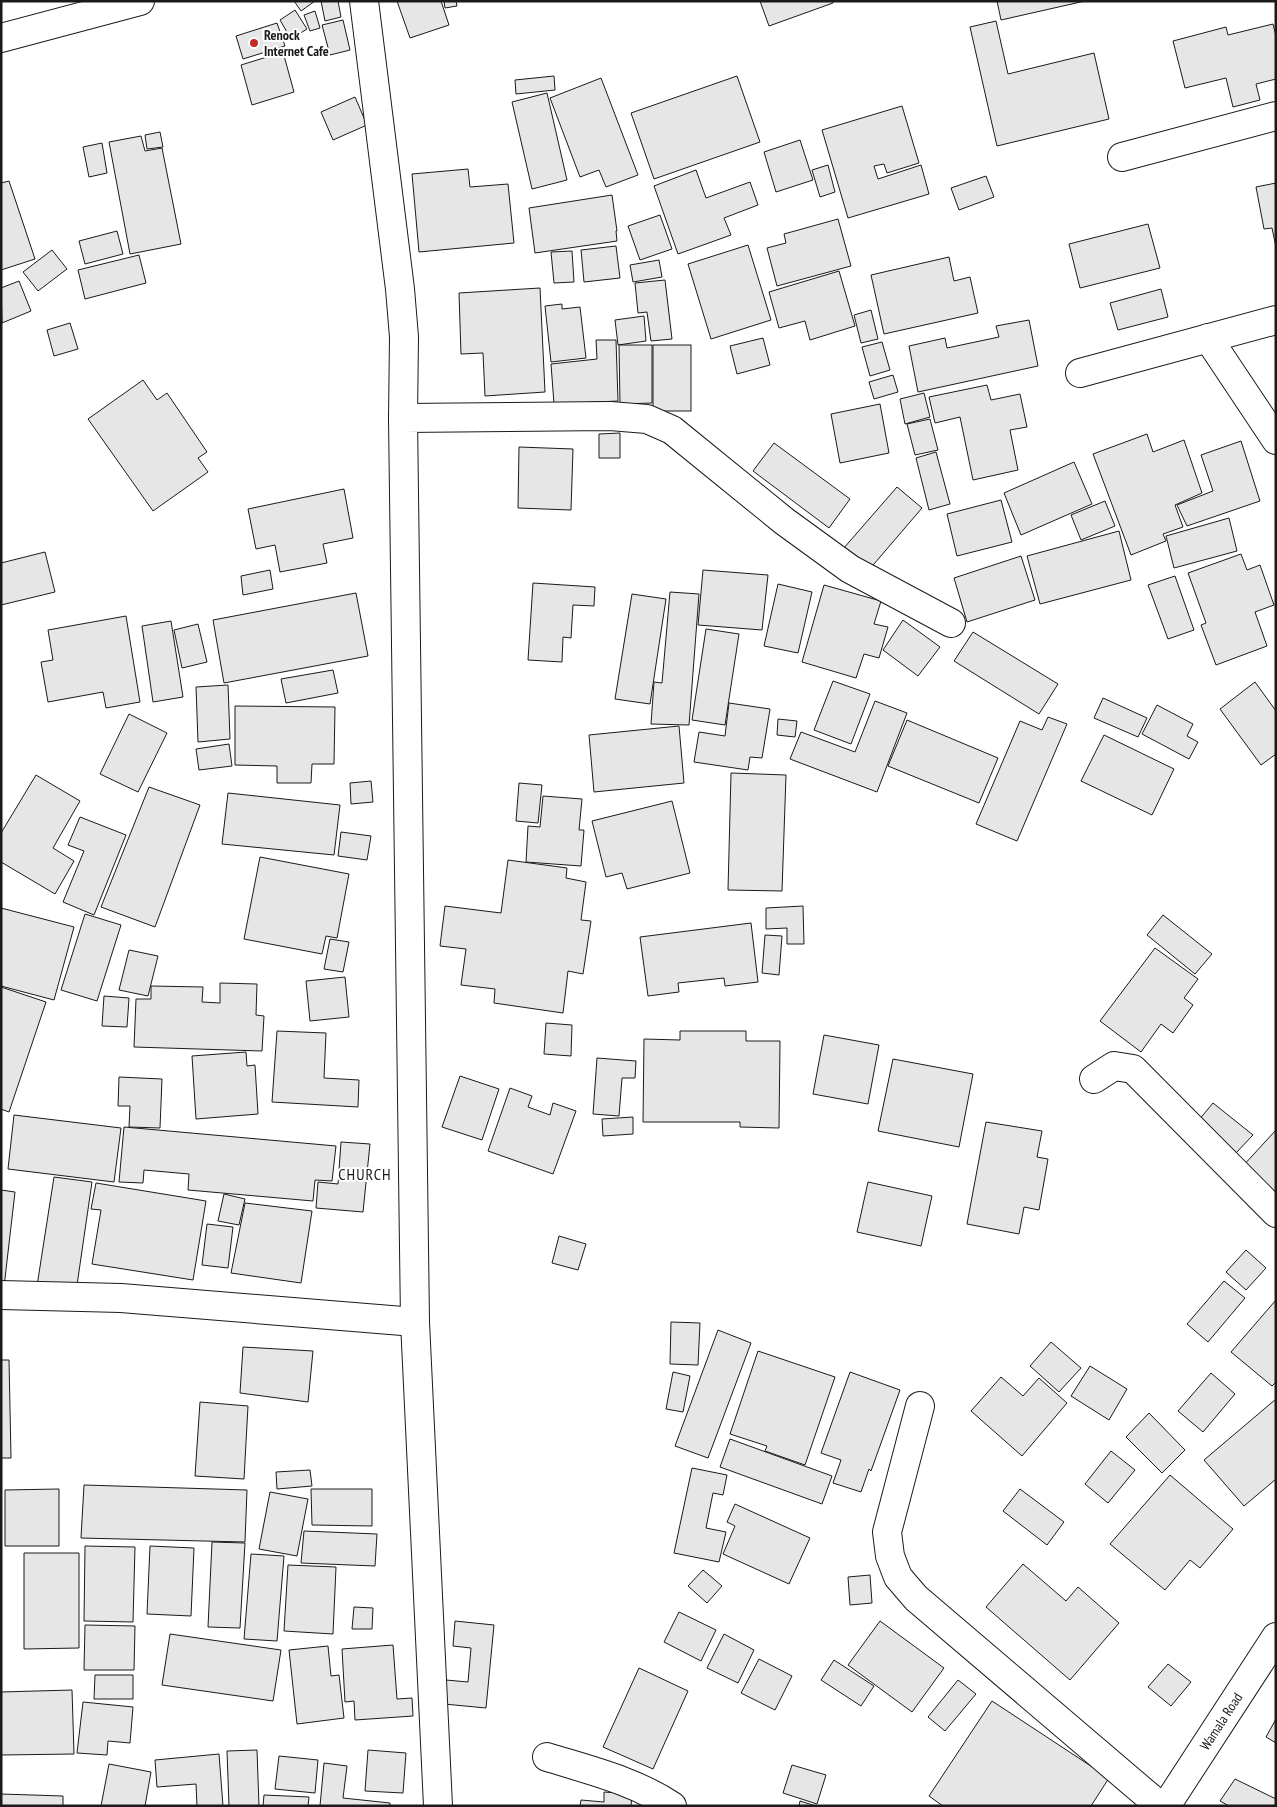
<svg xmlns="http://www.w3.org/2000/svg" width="1277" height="1807" viewBox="0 0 1277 1807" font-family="'PT Sans Narrow',sans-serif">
<rect width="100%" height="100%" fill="#fff"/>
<g fill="#e6e6e6" stroke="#1a1a1a">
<polygon points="294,1 315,1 301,11"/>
<polygon points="321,1 338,1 341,17 325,21"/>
<polygon points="397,1 441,1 449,25 410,38"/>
<polygon points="444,1 456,1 457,6 445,8"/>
<polygon points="760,1 833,1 833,3 769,26"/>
<polygon points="997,1 1085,1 1001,20"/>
<polygon points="295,10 307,29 291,39 280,20"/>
<polygon points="315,11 320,28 310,31 304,15"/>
<polygon points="343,20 350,50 330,55 322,25"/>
<polygon points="996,21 1008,74 1094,53 1109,119 997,146 970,27"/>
<polygon points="277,23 285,46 243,59 236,36"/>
<polygon points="1273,24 1276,36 1276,79 1256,84 1260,100 1233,107 1226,78 1185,88 1173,41 1226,27 1228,35"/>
<polygon points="283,52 294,92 252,105 241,65"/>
<polygon points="554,76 555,90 516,94 515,80"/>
<polygon points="737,76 760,142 654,179 631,113"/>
<polygon points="601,78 638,175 606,187 599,170 580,177 550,98"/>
<polygon points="547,93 567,180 532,189 512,102"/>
<polygon points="355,97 367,125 333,140 321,112"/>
<polygon points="902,106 919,163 887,173 884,164 874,166 878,179 921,165 929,194 848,218 822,130"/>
<polygon points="160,132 163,147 147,149 145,135"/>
<polygon points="141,136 145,151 162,148 181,244 130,254 109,142"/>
<polygon points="800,140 813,180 776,192 764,152"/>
<polygon points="102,143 107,173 89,177 83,147"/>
<polygon points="828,165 835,192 820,197 812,170"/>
<polygon points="468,169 470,187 508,184 514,243 419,252 412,174"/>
<polygon points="696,170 706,198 750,182 758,205 724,218 731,235 678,254 654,186"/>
<polygon points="986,176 994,197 959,210 951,188"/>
<polygon points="9,181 35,259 1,270 1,183"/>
<polygon points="1276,183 1276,247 1272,228 1264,229 1256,187"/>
<polygon points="612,195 617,231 616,231 617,241 535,253 529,208"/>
<polygon points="660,215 672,249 640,260 628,226"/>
<polygon points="838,219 851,266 777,286 767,248 786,243 784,234"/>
<polygon points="1148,224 1160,268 1080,288 1069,244"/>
<polygon points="117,231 123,254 85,264 79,241"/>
<polygon points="748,245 771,320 711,339 688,264"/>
<polygon points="616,246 620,278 584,282 581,250"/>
<polygon points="52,250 67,269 38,291 23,272"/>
<polygon points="572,251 574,282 554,283 551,252"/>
<polygon points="139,255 146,283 85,299 78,270"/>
<polygon points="949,257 954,281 970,277 978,313 884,334 871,275"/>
<polygon points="659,260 662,277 633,282 630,265"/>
<polygon points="839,271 855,326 810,340 805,321 779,328 769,292"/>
<polygon points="665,280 672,339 651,341 647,312 638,313 635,283"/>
<polygon points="19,281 31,311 2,323 1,288"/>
<polygon points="540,288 545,392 485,396 483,353 461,354 459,293"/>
<polygon points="1161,289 1168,317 1118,330 1110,303"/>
<polygon points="562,304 562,309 580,307 586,358 551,362 545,306"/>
<polygon points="871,310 878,339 861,343 854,315"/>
<polygon points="644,316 646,341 618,345 615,320"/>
<polygon points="1029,320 1038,366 918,392 909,346 945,338 947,348 999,337 996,326"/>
<polygon points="70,323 78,349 54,356 47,330"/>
<polygon points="763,338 770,365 737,374 730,346"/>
<polygon points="596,340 616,340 618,401 554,404 551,364 597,359"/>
<polygon points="882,342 890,370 870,376 862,347"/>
<polygon points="619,345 652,345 652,403 620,404"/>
<rect x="653" y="345" width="38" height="66"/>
<polygon points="893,375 898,392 874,399 869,382"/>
<polygon points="143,380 157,400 167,393 207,452 198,458 208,472 153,511 88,419"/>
<polygon points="987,385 991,400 1020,394 1027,427 1010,430 1018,470 973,480 960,417 935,423 929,397"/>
<polygon points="924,393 930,417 905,424 900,399"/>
<polygon points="880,404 889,453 840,463 831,414"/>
<polygon points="930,419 938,450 915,455 907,424"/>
<polygon points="620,433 620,458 599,458 599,434"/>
<polygon points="1147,434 1153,452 1184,440 1202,493 1175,505 1183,527 1163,534 1166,541 1131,555 1093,454"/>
<polygon points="1241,441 1260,501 1187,526 1177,505 1213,491 1201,455"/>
<polygon points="774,443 850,499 829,528 753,471"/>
<polygon points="519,447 573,449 571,510 518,508"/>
<polygon points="936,452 950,504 929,510 916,458"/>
<polygon points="1074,462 1092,504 1021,535 1004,493"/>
<polygon points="897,487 922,508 868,571 843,549"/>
<polygon points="344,489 353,538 323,544 327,563 280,572 275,545 256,549 248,509"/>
<polygon points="1001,500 1012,542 957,556 947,514"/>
<polygon points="1105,501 1115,526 1081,540 1071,515"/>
<polygon points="1229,518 1237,551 1174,568 1166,536"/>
<polygon points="1119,531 1131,580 1040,604 1027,556"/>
<polygon points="45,552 55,592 1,605 1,563"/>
<polygon points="1241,554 1247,570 1260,565 1274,605 1255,612 1267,646 1216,665 1201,625 1206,623 1188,573"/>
<polygon points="1021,556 1035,600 967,622 954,578"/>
<polygon points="270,570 273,589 243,595 241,576"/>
<polygon points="703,570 768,575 762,630 698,625"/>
<polygon points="1175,576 1194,630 1168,639 1148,585"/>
<polygon points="533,583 595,587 594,606 573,605 571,638 563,637 562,662 528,660"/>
<polygon points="778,584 812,592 798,653 764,646"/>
<polygon points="824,585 881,601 874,624 888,627 879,658 864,654 856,678 802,662"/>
<polygon points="670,592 699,594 689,725 651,724 654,682 662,683"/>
<polygon points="356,593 368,656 224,683 213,620"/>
<polygon points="632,594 666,599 650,704 615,699"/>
<polygon points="126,616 140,702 106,708 103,692 48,702 41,662 53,660 48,630"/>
<polygon points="903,620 940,647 918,676 883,650"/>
<polygon points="171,621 183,697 153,702 142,626"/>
<polygon points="198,624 207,662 182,668 174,630"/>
<polygon points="706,629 739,634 725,725 692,720"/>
<polygon points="973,632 1058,684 1039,714 954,661"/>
<polygon points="333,670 338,693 286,703 281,679"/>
<polygon points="833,681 870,694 851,744 814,730"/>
<polygon points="1255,682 1276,711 1276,754 1261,765 1220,709"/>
<polygon points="228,685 230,739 198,742 196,687"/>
<polygon points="1103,698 1147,718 1138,737 1094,718"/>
<polygon points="875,701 907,713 877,792 790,759 801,732 855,752"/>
<polygon points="729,703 770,709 762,758 750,757 748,770 694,762 699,732 725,736"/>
<polygon points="1157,705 1193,724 1187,736 1198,742 1189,759 1142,734"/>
<polygon points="235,706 335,707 334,764 312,764 311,783 277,783 277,766 235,765"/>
<polygon points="129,714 167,733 138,792 100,774"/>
<polygon points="1048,717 1067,724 1017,841 976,824 1020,721 1042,730"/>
<polygon points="778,719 797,721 795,737 777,735"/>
<polygon points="907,720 998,758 979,803 888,766"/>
<polygon points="679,726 684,783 594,792 589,735"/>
<polygon points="1104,735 1174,769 1152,815 1081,781"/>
<polygon points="229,744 232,766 199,770 196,749"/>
<polygon points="731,773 786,775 782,891 728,890"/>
<polygon points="36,775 80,801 53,848 74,861 55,894 1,862 1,833"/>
<polygon points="371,781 373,802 351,804 350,783"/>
<polygon points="519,783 542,785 538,823 516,821"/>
<polygon points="149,787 200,805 155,927 101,907"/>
<polygon points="228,793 340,805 334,855 222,844"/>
<polygon points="543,796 582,799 579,830 584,830 581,866 526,862 528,826 540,827"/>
<polygon points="672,801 690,873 627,889 622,873 606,877 592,821"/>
<polygon points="80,817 126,835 94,915 63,902 84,851 68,845"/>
<polygon points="341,832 371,836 367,860 338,856"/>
<polygon points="260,857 349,874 337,938 326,936 322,954 244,939"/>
<polygon points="508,860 567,868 566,878 586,882 581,920 591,921 583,974 568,971 563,1013 494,1003 495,989 461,985 466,949 440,946 445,906 501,913"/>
<polygon points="803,906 804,944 787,944 787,928 766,929 766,908"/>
<polygon points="1,908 74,927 54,1000 1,986"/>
<polygon points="85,914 121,925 97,1001 61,990"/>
<polygon points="1163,915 1212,954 1195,974 1147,935"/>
<polygon points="751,923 758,982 725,986 724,978 678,983 679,992 648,996 640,937"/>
<polygon points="765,935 782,936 779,975 762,973"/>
<polygon points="330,939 349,942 343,972 324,969"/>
<polygon points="1155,948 1198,979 1184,998 1193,1005 1173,1033 1161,1024 1141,1052 1100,1021"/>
<polygon points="129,950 158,956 148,996 119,990"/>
<polygon points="345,977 349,1017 310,1021 306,981"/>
<polygon points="220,983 257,984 256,1015 264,1016 262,1051 134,1047 136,999 151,999 151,986 203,987 202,1002 220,1003"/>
<polygon points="1,987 46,1002 9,1112 1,1109"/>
<polygon points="104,996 129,998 127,1027 102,1026"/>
<polygon points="546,1023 572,1025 571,1056 544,1054"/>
<polygon points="277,1031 326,1033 324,1078 359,1080 358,1107 272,1102"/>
<polygon points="680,1031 746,1031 746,1041 780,1041 779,1128 740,1127 740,1122 643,1122 644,1039 680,1040"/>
<polygon points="824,1035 879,1045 868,1104 813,1094"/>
<polygon points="246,1052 247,1066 255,1065 258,1114 196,1119 192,1056"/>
<polygon points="597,1058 636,1061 635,1078 622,1078 619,1116 593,1114"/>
<polygon points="893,1059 973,1074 959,1147 878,1131"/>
<polygon points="460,1076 499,1089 482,1140 442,1127"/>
<polygon points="119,1077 162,1079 160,1128 129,1127 130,1106 118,1106"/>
<polygon points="510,1088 532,1096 528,1107 550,1115 553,1103 576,1111 553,1174 488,1151"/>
<polygon points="1213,1103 1253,1135 1234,1155 1198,1121"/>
<polygon points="14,1115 121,1128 114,1182 8,1169"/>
<polygon points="633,1117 633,1134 603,1136 602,1119"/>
<polygon points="986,1122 1042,1131 1037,1157 1048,1159 1039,1210 1024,1207 1019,1234 967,1224"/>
<polygon points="124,1127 336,1146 332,1181 315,1180 313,1201 188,1190 189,1174 144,1170 143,1183 119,1182"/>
<polygon points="1276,1130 1276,1198 1242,1167"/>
<polygon points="341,1142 370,1144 363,1212 316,1208 318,1182 338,1184"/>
<polygon points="54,1177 92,1182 76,1292 37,1286"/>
<polygon points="868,1182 932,1196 921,1246 857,1232"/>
<polygon points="96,1183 206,1201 193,1280 92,1264 101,1210 91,1209"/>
<polygon points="1,1190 15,1192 4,1287 1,1287"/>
<polygon points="224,1194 245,1199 239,1225 218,1221"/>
<polygon points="245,1203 312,1211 301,1283 231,1273"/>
<polygon points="207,1224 233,1227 228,1268 202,1265"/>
<polygon points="559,1236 586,1244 578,1270 552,1263"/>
<polygon points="1246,1250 1266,1268 1246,1290 1226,1272"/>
<polygon points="1224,1281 1245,1298 1208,1342 1187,1324"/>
<polygon points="1276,1300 1276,1382 1272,1386 1231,1352"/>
<polygon points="671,1322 700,1323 698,1365 670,1364"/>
<polygon points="718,1330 751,1343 708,1458 675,1446"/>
<polygon points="1051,1342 1081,1368 1059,1392 1030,1366"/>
<polygon points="243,1347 313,1351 308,1402 240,1393"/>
<polygon points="758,1351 835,1377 805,1465 765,1451 767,1446 730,1434"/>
<polygon points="1,1360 9,1360 11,1458 1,1458"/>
<polygon points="1090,1366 1127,1389 1109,1420 1071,1396"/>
<polygon points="673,1372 690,1376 683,1412 666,1409"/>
<polygon points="850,1372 900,1390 871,1471 869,1469 861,1492 833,1483 841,1460 821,1453"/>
<polygon points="1211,1373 1235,1394 1203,1432 1178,1411"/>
<polygon points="1001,1377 1023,1396 1039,1378 1067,1403 1022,1456 971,1411"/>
<polygon points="1276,1399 1276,1479 1244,1506 1204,1460"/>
<polygon points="200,1402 248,1406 244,1479 195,1476"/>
<polygon points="1149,1413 1185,1450 1162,1473 1126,1437"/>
<polygon points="730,1439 832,1476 822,1504 720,1467"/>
<polygon points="1111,1451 1135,1470 1108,1503 1085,1484"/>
<polygon points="692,1468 727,1475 723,1495 713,1493 706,1528 726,1532 719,1562 674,1553"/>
<polygon points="310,1470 312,1486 277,1489 276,1472"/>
<polygon points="1170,1475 1233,1529 1200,1568 1190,1560 1165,1590 1110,1544"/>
<polygon points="84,1485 247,1490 245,1542 81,1538"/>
<polygon points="59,1489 59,1546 5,1546 5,1490"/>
<polygon points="311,1489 372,1489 372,1526 312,1525"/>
<polygon points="1020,1489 1064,1522 1047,1545 1003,1511"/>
<polygon points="270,1492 308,1499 297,1556 259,1549"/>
<polygon points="735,1504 810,1538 789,1584 723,1554 735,1526 727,1522"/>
<polygon points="304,1531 377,1534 375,1566 301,1563"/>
<polygon points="212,1542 245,1543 240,1628 208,1627"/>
<polygon points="85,1546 135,1547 133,1622 84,1621"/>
<polygon points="150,1546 194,1548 191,1616 147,1614"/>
<polygon points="24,1553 79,1553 79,1648 24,1649"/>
<polygon points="251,1554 284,1556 277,1641 244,1639"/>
<polygon points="1023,1564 1066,1601 1078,1587 1119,1623 1070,1680 986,1607"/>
<polygon points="288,1565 336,1567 333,1634 284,1631"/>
<polygon points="703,1570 722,1586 707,1603 688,1586"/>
<polygon points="870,1575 872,1603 850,1605 848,1577"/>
<polygon points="354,1607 373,1608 372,1629 352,1629"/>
<polygon points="679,1612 716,1630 701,1661 664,1642"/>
<polygon points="455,1621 494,1625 486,1708 444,1704 446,1680 468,1682 471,1648 453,1646"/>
<polygon points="880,1621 944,1668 912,1712 848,1665"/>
<polygon points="85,1625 135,1626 134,1670 84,1670"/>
<polygon points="170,1634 281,1650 273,1701 162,1685"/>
<polygon points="724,1634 754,1650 738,1683 707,1668"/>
<polygon points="393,1645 397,1699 412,1698 413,1716 355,1720 354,1701 345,1702 342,1649"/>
<polygon points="328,1646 331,1676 339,1675 344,1718 297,1724 289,1650"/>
<polygon points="759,1659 792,1676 775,1710 741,1693"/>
<polygon points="834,1660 874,1686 861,1706 821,1680"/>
<polygon points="1168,1664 1191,1682 1171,1706 1148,1687"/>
<polygon points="639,1668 688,1691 653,1769 603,1747"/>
<polygon points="95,1675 133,1675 133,1699 94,1699"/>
<polygon points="958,1680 976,1694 945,1731 928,1717"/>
<polygon points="72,1690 74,1754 1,1755 1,1692"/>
<polygon points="992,1701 1109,1778 1091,1806 943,1806 929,1796"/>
<polygon points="83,1702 133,1707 130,1743 108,1741 107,1755 77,1753"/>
<polygon points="1276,1719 1276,1743 1266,1737"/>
<polygon points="257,1750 259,1806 229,1806 227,1751"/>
<polygon points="368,1750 406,1753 403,1793 365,1791"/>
<polygon points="219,1754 223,1806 197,1806 196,1784 157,1787 155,1760"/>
<polygon points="279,1756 318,1760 315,1793 275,1789"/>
<polygon points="324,1763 347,1766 343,1798 390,1803 390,1806 320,1806"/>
<polygon points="109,1764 151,1772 145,1806 101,1806"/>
<polygon points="792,1765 826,1775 817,1804 783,1793"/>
<polygon points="1235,1779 1276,1799 1276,1806 1229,1806 1220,1801"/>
<polygon points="604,1792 632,1794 631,1806 580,1806 581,1800 604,1802"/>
<polygon points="1,1794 63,1796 63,1806 1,1806"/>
<polygon points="264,1795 309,1797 308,1806 263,1806"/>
<polygon points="800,1801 816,1806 799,1806"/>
</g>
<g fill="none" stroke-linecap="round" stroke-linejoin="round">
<defs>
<g id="minor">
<polyline points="364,1 400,289 404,337 403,418"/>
<polyline points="1122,157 1276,116"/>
<polyline points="1208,338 1276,440"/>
<polyline points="1080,373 1276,320"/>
<polyline points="1094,1079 1114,1066 1133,1069 1276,1213"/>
<polyline points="1,1295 121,1298 415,1322"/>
<polyline points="920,1406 887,1532 890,1556 898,1577 916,1598 1160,1806"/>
<path d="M547 1757C589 1770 635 1781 672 1806"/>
<polyline points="438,1806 415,1322 403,418 610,416 647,419 672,430 784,521 850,569 951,623"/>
</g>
<g id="tertiary">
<polyline points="1,38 140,1"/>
<path id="s1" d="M1166 1806 1276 1637"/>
</g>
</defs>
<use href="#minor" stroke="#1a1a1a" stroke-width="30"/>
<use href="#tertiary" stroke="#1a1a1a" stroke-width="30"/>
<use href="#minor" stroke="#fff" stroke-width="28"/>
<use href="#tertiary" stroke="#fff" stroke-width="28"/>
</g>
<circle fill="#c62828" stroke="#fff" stroke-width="2" cx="254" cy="43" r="5"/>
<g text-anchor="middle" stroke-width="4" stroke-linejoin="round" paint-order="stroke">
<g font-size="14" font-weight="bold" fill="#1a1a1a" stroke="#fff" text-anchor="start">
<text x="264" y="40">Renock<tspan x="264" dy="16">Internet Cafe</tspan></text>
</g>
<g font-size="14" fill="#1a1a1a" stroke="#fff">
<text dy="5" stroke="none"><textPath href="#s1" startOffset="101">Wamala Road</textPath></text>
</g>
<g font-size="16" letter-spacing="1" fill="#1a1a1a" stroke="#fff">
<text x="365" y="1180">CHURCH</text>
</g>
</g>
<rect width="1277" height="1807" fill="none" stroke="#1a1a1a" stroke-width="5"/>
</svg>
